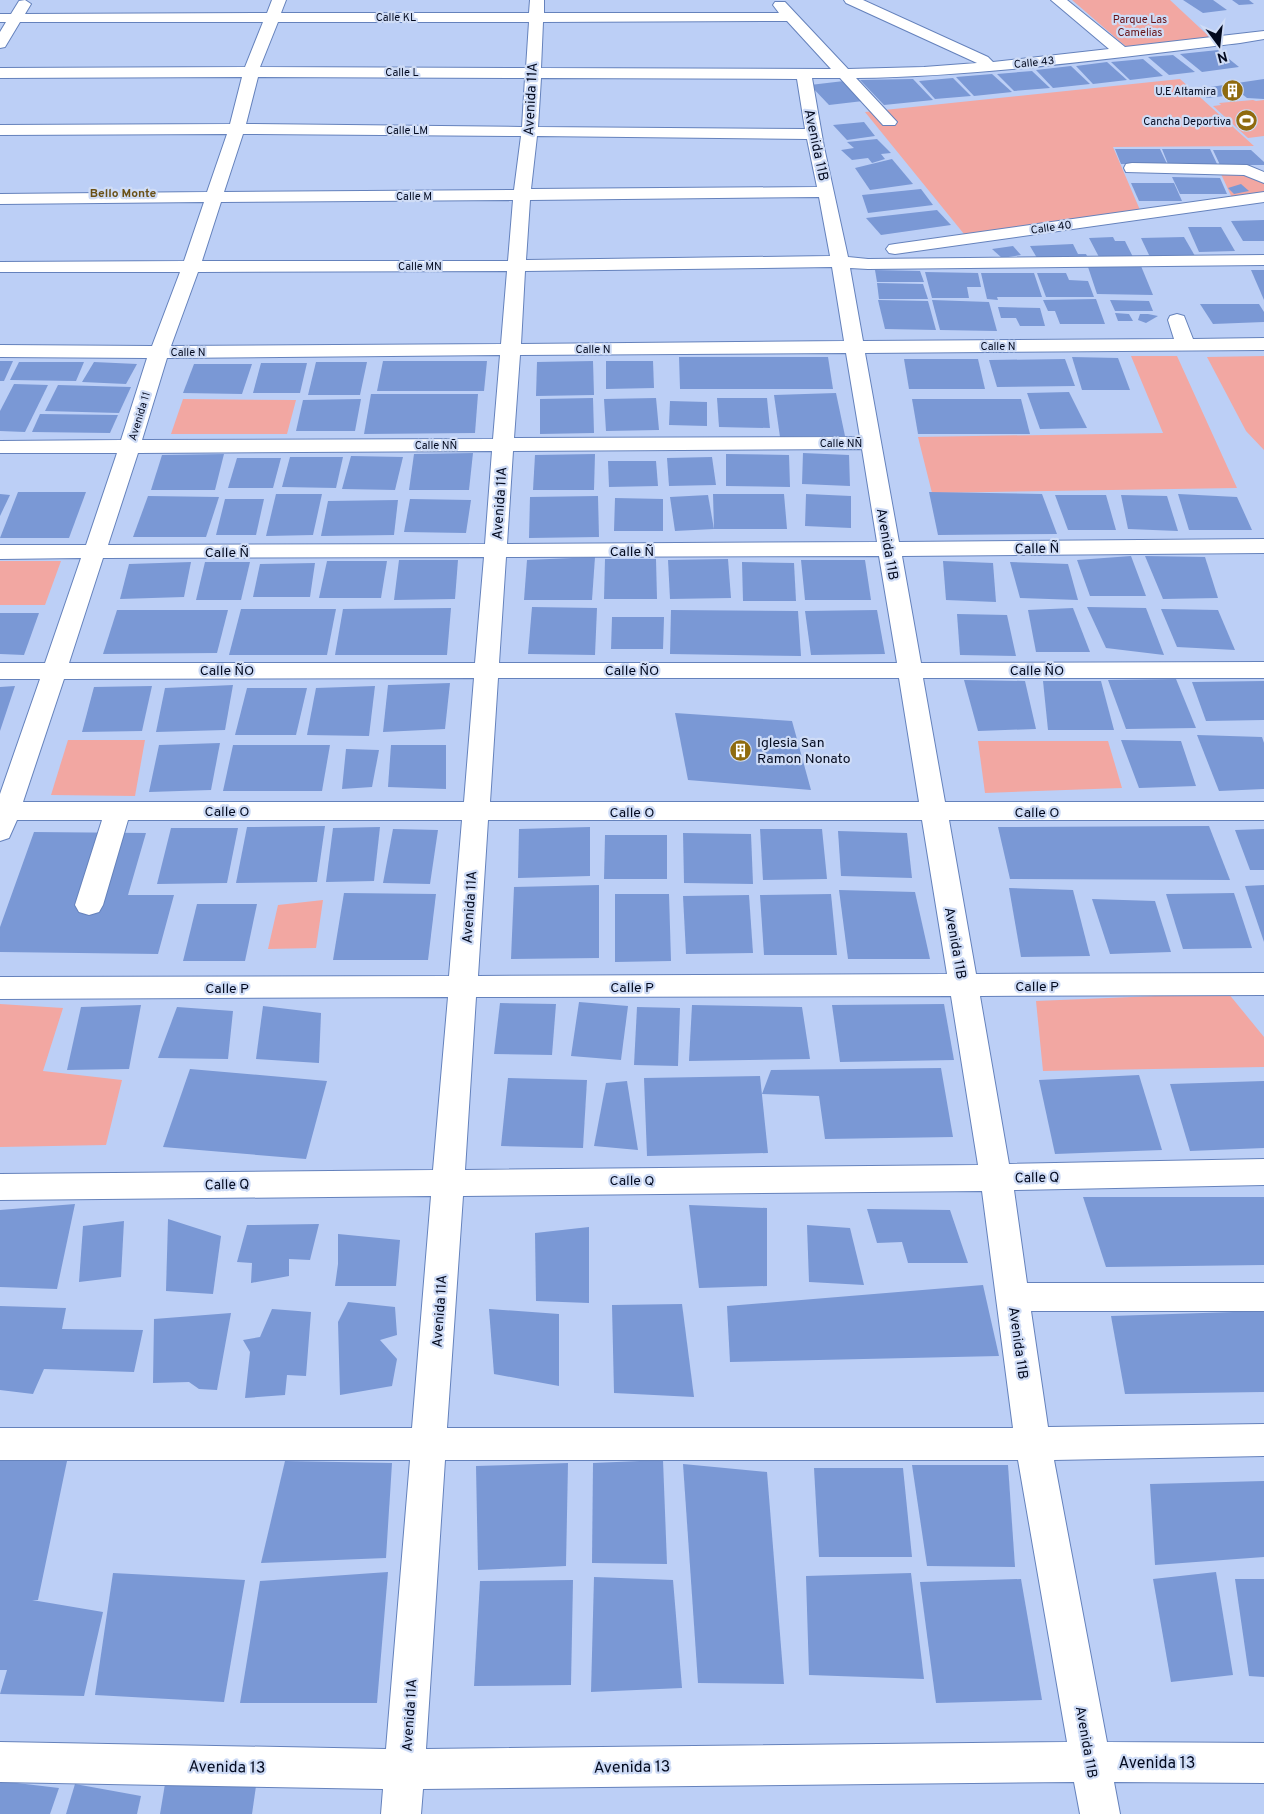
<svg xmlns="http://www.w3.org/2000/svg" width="1264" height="1814" viewBox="0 0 1264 1814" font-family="Overpass,sans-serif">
<rect width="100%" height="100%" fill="#bccff6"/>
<g fill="#f2a7a2">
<polygon points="1072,0 1170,0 1215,42 1131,51"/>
<polygon points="1180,79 1254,146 1113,147 1140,210 964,234 865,112"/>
<polygon points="1253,100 1256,101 1264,100 1264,136 1248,138 1213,106 1221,105 1219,103"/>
<polygon points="1221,174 1261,174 1264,176 1264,196 1233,200"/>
<polygon points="1131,356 1177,356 1237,488 932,493 918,437 1163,433"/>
<polygon points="1264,356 1264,450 1246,431 1207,357"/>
<polygon points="183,399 296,400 287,434 171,434"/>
<polygon points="0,561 61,561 45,605 0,605"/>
<polygon points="68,740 145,740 135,796 51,795"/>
<polygon points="978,741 1108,741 1122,788 985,793"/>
<polygon points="323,900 316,948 268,949 278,905"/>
<polygon points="1228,993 1264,1037 1264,1067 1043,1071 1036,1001"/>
<polygon points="0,1004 63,1008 43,1071 122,1080 106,1145 0,1147"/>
</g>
<g fill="#7a98d5">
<polygon points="1183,0 1213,0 1227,10 1203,13"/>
<polygon points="1232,0 1249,0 1254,4 1239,5"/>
<polygon points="1218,50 1239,67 1202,72 1180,54"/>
<polygon points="1173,55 1195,72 1169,75 1148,57"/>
<polygon points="1143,59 1163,76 1130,80 1111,62"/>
<polygon points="1107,62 1127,80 1093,84 1076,66"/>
<polygon points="1071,66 1090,84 1053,88 1036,70"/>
<polygon points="1032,71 1050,88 1014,91 997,74"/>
<polygon points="992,74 1012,92 974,96 956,77"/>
<polygon points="953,78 971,96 935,99 919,81"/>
<polygon points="913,79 933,100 884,105 860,80"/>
<polygon points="1264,79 1264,99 1247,98 1242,94 1207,98 1197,89"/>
<polygon points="844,81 863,101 829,105 810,85"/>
<polygon points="864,122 875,136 847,140 833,125"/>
<polygon points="877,139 891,153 881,154 885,159 872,163 868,158 852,160 841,150 854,148 847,142"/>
<polygon points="1115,149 1160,149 1167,164 1121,164"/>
<polygon points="1162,149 1210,149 1217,164 1168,164"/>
<polygon points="1213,150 1251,150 1264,162 1264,165 1220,165"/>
<polygon points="892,159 913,184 870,190 855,168"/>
<polygon points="1172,177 1220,178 1227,194 1180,194"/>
<polygon points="1131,183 1174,183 1182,201 1139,201"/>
<polygon points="1241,184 1249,191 1234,194 1228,188"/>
<polygon points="921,189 933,205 868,213 862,195"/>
<polygon points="937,210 951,225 881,235 866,218"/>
<polygon points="1264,220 1264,241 1243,241 1231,221"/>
<polygon points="1188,227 1221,227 1235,251 1199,252"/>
<polygon points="1113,237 1115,241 1125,241 1133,257 1099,257 1089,238"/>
<polygon points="1184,237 1195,256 1150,257 1141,238"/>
<polygon points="1073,244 1078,254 1086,254 1088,258 1037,258 1030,246"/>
<polygon points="1013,246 1021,255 1002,258 992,249"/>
<polygon points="1141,266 1153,295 1097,294 1088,267"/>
<polygon points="875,270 920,271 924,282 877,282"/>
<polygon points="1251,270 1264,270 1264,300"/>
<polygon points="925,272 978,273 981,287 967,287 969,298 932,298"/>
<polygon points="981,273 1034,273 1042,297 997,297 998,300 987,299"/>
<polygon points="1037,273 1066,273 1069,280 1088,281 1094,297 1046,297"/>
<polygon points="877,283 923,284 928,299 879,299"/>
<polygon points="1096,299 1105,324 1060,324 1055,311 1048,311 1043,300"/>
<polygon points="878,300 928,301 936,330 885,329"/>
<polygon points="932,300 989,302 997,331 940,330"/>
<polygon points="1110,300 1149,301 1153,311 1115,311"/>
<polygon points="1200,304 1259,304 1264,312 1264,322 1213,324"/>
<polygon points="998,307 1040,308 1045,326 1020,326 1016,318 1001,318"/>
<polygon points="1115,313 1129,314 1133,321 1118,321"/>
<polygon points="1140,314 1148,314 1158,316 1146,323 1138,320"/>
<polygon points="679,357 828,357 833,389 680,389"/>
<polygon points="1072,357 1118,358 1130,390 1082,390"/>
<polygon points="904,359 978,359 985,389 909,389"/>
<polygon points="1065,359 1075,386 997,387 989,360"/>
<polygon points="0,361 13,361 4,381 0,381"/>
<polygon points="383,361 487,361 484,391 377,391"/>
<polygon points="593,361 594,395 536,396 537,362"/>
<polygon points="606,361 653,361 654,388 606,389"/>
<polygon points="19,362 84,362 76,381 10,380"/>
<polygon points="94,362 137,364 126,384 82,382"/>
<polygon points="316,362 367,362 360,395 308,395"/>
<polygon points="261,363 307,363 300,393 253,393"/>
<polygon points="194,364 252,364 242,394 183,393"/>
<polygon points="14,384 48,385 25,432 0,431 0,411"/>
<polygon points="58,385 131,387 119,413 45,411"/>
<polygon points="1069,392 1087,428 1040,429 1027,393"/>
<polygon points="836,393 845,436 780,437 774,395"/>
<polygon points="371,394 478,394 475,433 364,434"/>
<polygon points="593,398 594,433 540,434 540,399"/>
<polygon points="656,398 659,430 606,431 604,399"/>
<polygon points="717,398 767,398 770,428 719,427"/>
<polygon points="361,399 355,431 296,431 303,400"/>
<polygon points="912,399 1021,399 1030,434 918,434"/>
<polygon points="670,401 707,402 707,426 669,425"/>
<polygon points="40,414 118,415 110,433 32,432"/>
<polygon points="473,453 469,490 409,490 414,454"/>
<polygon points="803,453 849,455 850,486 802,484"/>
<polygon points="224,454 215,490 151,490 162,455"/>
<polygon points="595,454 594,490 533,490 535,455"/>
<polygon points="726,454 789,455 790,487 726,486"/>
<polygon points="351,456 403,457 395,490 342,489"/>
<polygon points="290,457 343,457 336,488 282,487"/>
<polygon points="712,457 716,485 669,486 667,458"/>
<polygon points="237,458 281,458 273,488 228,488"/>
<polygon points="608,461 656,461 658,486 609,487"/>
<polygon points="18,492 86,492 69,538 0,538"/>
<polygon points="929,492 1042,494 1057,534 938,535"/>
<polygon points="0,494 10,495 0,516"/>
<polygon points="276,494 322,494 313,535 266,536"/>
<polygon points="713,494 784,494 787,529 714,529"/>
<polygon points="806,494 851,496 851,528 805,526"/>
<polygon points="1178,494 1237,497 1252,530 1189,530"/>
<polygon points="708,495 714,529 675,531 670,497"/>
<polygon points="1055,495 1106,495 1116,530 1068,530"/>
<polygon points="1121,495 1167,496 1178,531 1128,529"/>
<polygon points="148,496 219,497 206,537 133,537"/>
<polygon points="598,496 599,537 529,538 530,497"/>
<polygon points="615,498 663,499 663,531 614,531"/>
<polygon points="225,499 264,499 256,535 216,535"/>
<polygon points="410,499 471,500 466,533 404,532"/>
<polygon points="398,500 394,535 321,536 328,501"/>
<polygon points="1131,556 1146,596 1090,596 1077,560"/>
<polygon points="1145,556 1205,557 1218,598 1163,599"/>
<polygon points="595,557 592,600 524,600 527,560"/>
<polygon points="605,559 656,559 657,599 604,599"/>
<polygon points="728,559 731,598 670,599 668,560"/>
<polygon points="399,560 458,560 455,599 394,600"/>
<polygon points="801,560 865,560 871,600 805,600"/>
<polygon points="327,561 387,561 381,598 319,598"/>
<polygon points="943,561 993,563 996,602 946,600"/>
<polygon points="191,562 184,597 120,599 129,564"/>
<polygon points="205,562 250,562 241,600 196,600"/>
<polygon points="742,562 794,563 796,601 743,601"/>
<polygon points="1010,562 1068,564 1078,600 1020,598"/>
<polygon points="315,563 310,597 253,597 260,564"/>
<polygon points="532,607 597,608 595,655 528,654"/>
<polygon points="1087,607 1146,608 1164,655 1106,648"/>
<polygon points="451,608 447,655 335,655 343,609"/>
<polygon points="1073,608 1090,652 1036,652 1028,610"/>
<polygon points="241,609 336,609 327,655 229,655"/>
<polygon points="1161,609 1218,610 1235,650 1177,647"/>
<polygon points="117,610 228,610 217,653 103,654"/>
<polygon points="671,610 798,611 801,656 670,654"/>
<polygon points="877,610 885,654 811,655 805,611"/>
<polygon points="0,613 39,613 24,655 0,654"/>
<polygon points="957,614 1007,615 1016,656 960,655"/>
<polygon points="612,617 664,617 663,649 611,649"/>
<polygon points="1176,679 1196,728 1126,729 1108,680"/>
<polygon points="964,680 1025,681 1036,729 978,731"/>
<polygon points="1043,681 1101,681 1114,730 1048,730"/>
<polygon points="1264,681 1264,720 1206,721 1192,682"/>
<polygon points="450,683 445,729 383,732 388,685"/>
<polygon points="233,685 225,730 156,732 165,688"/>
<polygon points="15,686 0,731 0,687"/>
<polygon points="152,686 142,731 82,732 94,687"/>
<polygon points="375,686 369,736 307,735 316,688"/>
<polygon points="247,688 307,688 296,735 235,735"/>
<polygon points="675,713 792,721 811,790 688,780"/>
<polygon points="1197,735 1262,737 1264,743 1264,789 1219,791"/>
<polygon points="1121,740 1181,741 1196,786 1139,788"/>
<polygon points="220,743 211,790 149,792 159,745"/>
<polygon points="233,745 330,745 322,791 223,791"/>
<polygon points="391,745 446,745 446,789 388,787"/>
<polygon points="346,749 379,750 372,787 342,789"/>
<polygon points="325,826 317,882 236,883 247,827"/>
<polygon points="1209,826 1230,880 1010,879 998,827"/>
<polygon points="380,827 374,881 326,882 333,828"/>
<polygon points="590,827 590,876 518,878 519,829"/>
<polygon points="171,828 238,828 227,883 157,884"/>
<polygon points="393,829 438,830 430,884 383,883"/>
<polygon points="760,829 822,829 827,879 763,880"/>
<polygon points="1264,829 1264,870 1250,870 1235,830"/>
<polygon points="838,831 907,833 912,878 841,876"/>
<polygon points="34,832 146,833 128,895 174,895 158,954 0,952 0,927"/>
<polygon points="683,833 751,834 753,884 684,883"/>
<polygon points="605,835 667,835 667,879 604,879"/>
<polygon points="599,885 599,958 511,959 514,887"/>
<polygon points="1264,885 1264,942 1245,886"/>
<polygon points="1009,888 1073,890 1090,956 1021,957"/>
<polygon points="839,890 915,892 930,959 848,959"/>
<polygon points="344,893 436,894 428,960 333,960"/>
<polygon points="1234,893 1252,948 1183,949 1166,894"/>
<polygon points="615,894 669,894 671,961 615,962"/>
<polygon points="831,894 837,955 764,955 760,895"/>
<polygon points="749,895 753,953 686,954 683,896"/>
<polygon points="1092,899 1155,901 1171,952 1110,954"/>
<polygon points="197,904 257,904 245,961 183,961"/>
<polygon points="579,1002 628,1006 621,1060 571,1056"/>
<polygon points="500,1003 556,1004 552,1055 494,1054"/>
<polygon points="944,1004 954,1060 840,1062 832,1005"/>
<polygon points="141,1005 129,1069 67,1070 81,1007"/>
<polygon points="692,1005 802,1007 810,1059 689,1061"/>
<polygon points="263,1006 321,1013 319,1063 256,1059"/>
<polygon points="177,1007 233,1011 228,1059 158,1058"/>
<polygon points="637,1007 680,1008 678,1066 634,1065"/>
<polygon points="941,1068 953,1137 825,1139 819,1096 762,1094 771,1070"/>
<polygon points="190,1069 327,1081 306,1159 163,1147"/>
<polygon points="1139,1075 1162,1150 1055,1154 1039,1080"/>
<polygon points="760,1076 768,1153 647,1156 644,1078"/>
<polygon points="508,1078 587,1080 583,1148 501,1146"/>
<polygon points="627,1081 638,1150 594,1146 606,1083"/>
<polygon points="1264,1081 1264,1148 1190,1151 1170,1084"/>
<polygon points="1083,1197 1264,1197 1264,1265 1106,1267"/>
<polygon points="75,1204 57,1289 0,1287 0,1210"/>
<polygon points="689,1205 767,1208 767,1286 699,1288"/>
<polygon points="867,1209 950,1210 968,1263 908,1263 902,1242 877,1243"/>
<polygon points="168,1219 221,1236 213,1294 166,1291"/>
<polygon points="124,1221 121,1277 79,1282 83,1226"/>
<polygon points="319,1224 310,1260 289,1259 289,1276 251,1283 252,1263 237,1262 247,1225"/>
<polygon points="807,1225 850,1228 864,1285 809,1282"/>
<polygon points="589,1227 589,1303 536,1301 535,1233"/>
<polygon points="338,1234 400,1240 396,1286 335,1286 338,1264"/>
<polygon points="983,1285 999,1356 730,1362 727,1306"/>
<polygon points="348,1302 395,1307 397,1335 380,1340 397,1359 392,1386 340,1395 338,1322"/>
<polygon points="682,1304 694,1397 614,1393 612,1305"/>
<polygon points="0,1306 66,1308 62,1329 143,1330 134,1372 44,1369 33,1394 0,1390"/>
<polygon points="272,1309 311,1312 306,1376 287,1375 285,1395 245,1398 250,1352 243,1340 260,1337"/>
<polygon points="489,1309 559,1314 559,1386 494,1374"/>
<polygon points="1264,1311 1264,1392 1125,1394 1111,1316"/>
<polygon points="231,1313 217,1390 199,1389 189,1382 153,1383 154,1319"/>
<polygon points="0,1460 67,1461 38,1600 32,1600 103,1612 84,1696 0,1694 7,1670 0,1670"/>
<polygon points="663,1460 667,1564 592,1563 593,1463"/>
<polygon points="285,1461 392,1463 386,1558 261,1563"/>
<polygon points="568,1463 566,1566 478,1570 476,1466"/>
<polygon points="683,1464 767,1472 784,1684 698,1683"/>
<polygon points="912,1465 1008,1465 1015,1567 927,1566"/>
<polygon points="814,1468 903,1468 912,1557 819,1557"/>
<polygon points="1264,1481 1264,1557 1155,1565 1150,1484"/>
<polygon points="388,1572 377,1703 240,1703 260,1581"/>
<polygon points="1216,1572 1233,1675 1171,1682 1153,1579"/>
<polygon points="113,1573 245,1580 224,1702 95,1695"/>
<polygon points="911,1573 924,1679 809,1675 806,1576"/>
<polygon points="594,1577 673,1580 682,1688 591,1692"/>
<polygon points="1021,1579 1042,1700 936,1703 920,1582"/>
<polygon points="1235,1579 1264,1579 1264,1677 1249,1676"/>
<polygon points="573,1580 571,1685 474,1686 480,1581"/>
<polygon points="0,1781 59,1788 50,1814 0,1814"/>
<polygon points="75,1784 141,1796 137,1814 66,1814"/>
<polygon points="165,1784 256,1786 252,1814 160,1814"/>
</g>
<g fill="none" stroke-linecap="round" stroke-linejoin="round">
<defs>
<g id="minor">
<path d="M25 0 31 4 25 14 267 13 272 0H286L281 13H529L530 0H544V13H779L773 5 775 2H785L848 69 924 67 977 63 846 3 844 0H863L988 57 993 62 1109 49 1051 0H1067L1125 47 1264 31V39L1240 43C1112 58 985 76 856 78L897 122 895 125H883L840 78H812L824 147 848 257 868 259 1264 255V265L868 269 850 268 863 341 1174 339 1168 320 1170 316 1177 314 1184 316 1193 339 1264 338V350L865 353 899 542 1264 539V553L902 556 921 663 1264 662V678H923L945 802H1264V820H949L976 974 1264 973V995L980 996 1009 1164 1264 1159V1185L1014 1190 1027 1283H1264V1311H1031L1048 1427 1264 1424V1456L1054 1460 1107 1742 1264 1743V1783L1114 1782 1120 1814H1080L1074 1782 423 1789 421 1814H381L383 1789 0 1782V1742L386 1749 410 1460H0V1428H412L431 1196 0 1200V1174L433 1170 448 997 0 999V977L449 976 462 820H128L103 905 99 912 89 915 79 912 75 905 102 820H17L9 838 0 841V794L40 679H0V663H45L81 558 0 559V545H86L117 453H0V441L121 440 147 358 0 357V345L152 346 180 272H0V262L184 261 204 202 0 204V194L207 192 227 134 0 135V125L230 124 242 77 0 78V68L245 67 263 22H20L5 47 0 48V32L6 22H0V14H11L19 1ZM787 21 831 69 541 68 543 22ZM278 22H529L526 68 260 67ZM258 77 525 78 522 127 246 124ZM541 78 797 79 805 129 538 127ZM243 134 521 136 514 190 224 192ZM537 136 807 139 817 187 531 189ZM819 197 830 256 526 260 530 200ZM513 200 508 261H202L221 202ZM832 267 844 341 521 344 525 271ZM507 271 501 344 171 346 198 272ZM846 353 860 437 514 438 520 355ZM500 355 493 439 142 440 167 358ZM862 449 877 542 507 544 513 451ZM492 451 485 544 108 545 138 453ZM879 556 897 663H499L506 557ZM484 557 475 663H69L103 558ZM474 678 464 802H23L64 679ZM498 678H899L919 802H490ZM488 820H922L947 974 478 976ZM951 996 978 1165 465 1170 476 997ZM982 1191 1013 1428H447L463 1196ZM445 1460H1018L1067 1742 426 1749Z"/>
<polygon points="1132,163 1247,165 1264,172 1264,183 1244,175 1126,172 1124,168 1126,164"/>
<polygon points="1264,192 1264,202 895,254 889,253 886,249 889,245 895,244"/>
</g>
</defs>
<use href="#minor" stroke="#6582bc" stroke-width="2"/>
<use href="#minor" fill="#fff" fill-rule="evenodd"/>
</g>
<defs>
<symbol id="building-disc" viewBox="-11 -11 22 22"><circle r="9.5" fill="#8f6b0f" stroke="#cfdcf6"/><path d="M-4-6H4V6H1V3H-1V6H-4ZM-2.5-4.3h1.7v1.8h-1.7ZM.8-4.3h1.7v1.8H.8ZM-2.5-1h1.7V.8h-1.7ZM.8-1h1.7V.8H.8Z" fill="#fff"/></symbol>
<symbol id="stadium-disc" viewBox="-11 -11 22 22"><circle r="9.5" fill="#8f6b0f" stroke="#cfdcf6"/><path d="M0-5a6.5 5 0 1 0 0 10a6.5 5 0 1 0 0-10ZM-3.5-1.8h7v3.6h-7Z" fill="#fff"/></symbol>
</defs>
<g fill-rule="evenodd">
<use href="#building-disc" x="1220" y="78" width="25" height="25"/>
<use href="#stadium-disc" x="1234" y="108" width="25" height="25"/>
<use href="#building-disc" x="728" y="738" width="25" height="25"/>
</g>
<g text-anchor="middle" stroke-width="4.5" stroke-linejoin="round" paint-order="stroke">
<g font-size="11" fill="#030a1f" stroke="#cfdcf6">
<text x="396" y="21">Calle KL</text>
<text transform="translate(1034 62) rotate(-6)" y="4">Calle 43</text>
<text x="402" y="76">Calle L</text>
<text x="407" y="134">Calle LM</text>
<text x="414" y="200">Calle M</text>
<text transform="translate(1051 227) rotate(-8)" y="4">Calle 40</text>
<text x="420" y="270">Calle MN</text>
<text x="998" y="350">Calle N</text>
<text x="593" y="353">Calle N</text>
<text x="188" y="356">Calle N</text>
<text transform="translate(139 416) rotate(-73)" y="4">Avenida 11</text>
<text x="841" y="447">Calle NÑ</text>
<text x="436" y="449">Calle NÑ</text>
</g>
<g font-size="11" fill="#661217" stroke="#cfdcf6">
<text x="1140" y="23">Parque Las<tspan x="1140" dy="13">Camelias</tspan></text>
</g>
<g font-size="11" fill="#030a1f" stroke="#cfdcf6" text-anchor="end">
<text x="1216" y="95">U.E Altamira</text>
<text x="1231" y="125">Cancha Deportiva</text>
</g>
<g font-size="12" font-weight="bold" fill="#6a5117" stroke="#cfdcf6">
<text x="123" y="197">Bello Monte</text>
</g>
<g font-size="14" fill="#030a1f" stroke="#cfdcf6">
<text transform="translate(530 99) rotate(-87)" y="5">Avenida 11A</text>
<text transform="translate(817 145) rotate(78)" y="5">Avenida 11B</text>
<text transform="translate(499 503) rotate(-86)" y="5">Avenida 11A</text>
<text transform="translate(888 544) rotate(80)" y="5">Avenida 11B</text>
<text transform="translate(1037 548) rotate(-1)" y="5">Calle Ñ</text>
<text x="632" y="556">Calle Ñ</text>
<text x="227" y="557">Calle Ñ</text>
<text x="227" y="675">Calle ÑO</text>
<text x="632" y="675">Calle ÑO</text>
<text x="1037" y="675">Calle ÑO</text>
<text x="227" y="816">Calle O</text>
<text x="632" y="817">Calle O</text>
<text x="1037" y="817">Calle O</text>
<text transform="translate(469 907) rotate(-86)" y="5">Avenida 11A</text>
<text transform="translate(956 943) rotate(80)" y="5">Avenida 11B</text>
<text x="1037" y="991">Calle P</text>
<text x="632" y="992">Calle P</text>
<text x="227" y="993">Calle P</text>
<text transform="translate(1037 1177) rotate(-1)" y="5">Calle Q</text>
<text x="632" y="1185">Calle Q</text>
<text transform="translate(227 1184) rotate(-1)" y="5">Calle Q</text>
<text transform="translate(439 1311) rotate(-86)" y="5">Avenida 11A</text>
<text transform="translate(1019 1343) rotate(82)" y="5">Avenida 11B</text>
<text transform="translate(409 1715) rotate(-86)" y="5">Avenida 11A</text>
<text transform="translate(1087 1742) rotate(80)" y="5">Avenida 11B</text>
</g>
<g font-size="14" fill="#030a1f" stroke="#cfdcf6" text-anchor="start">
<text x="757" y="747">Iglesia San<tspan x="757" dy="16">Ramon Nonato</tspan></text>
</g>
<g font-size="16" fill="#030a1f" stroke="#cfdcf6">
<text x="1157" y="1768">Avenida 13</text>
<text transform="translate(227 1766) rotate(1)" y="6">Avenida 13</text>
<text transform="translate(632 1766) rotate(-1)" y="6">Avenida 13</text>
</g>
</g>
<g transform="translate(1219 45) rotate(165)" stroke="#cfdcf6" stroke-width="4" paint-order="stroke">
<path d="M0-4L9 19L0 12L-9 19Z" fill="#030a1f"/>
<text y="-8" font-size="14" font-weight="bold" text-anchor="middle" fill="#030a1f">N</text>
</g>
</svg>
